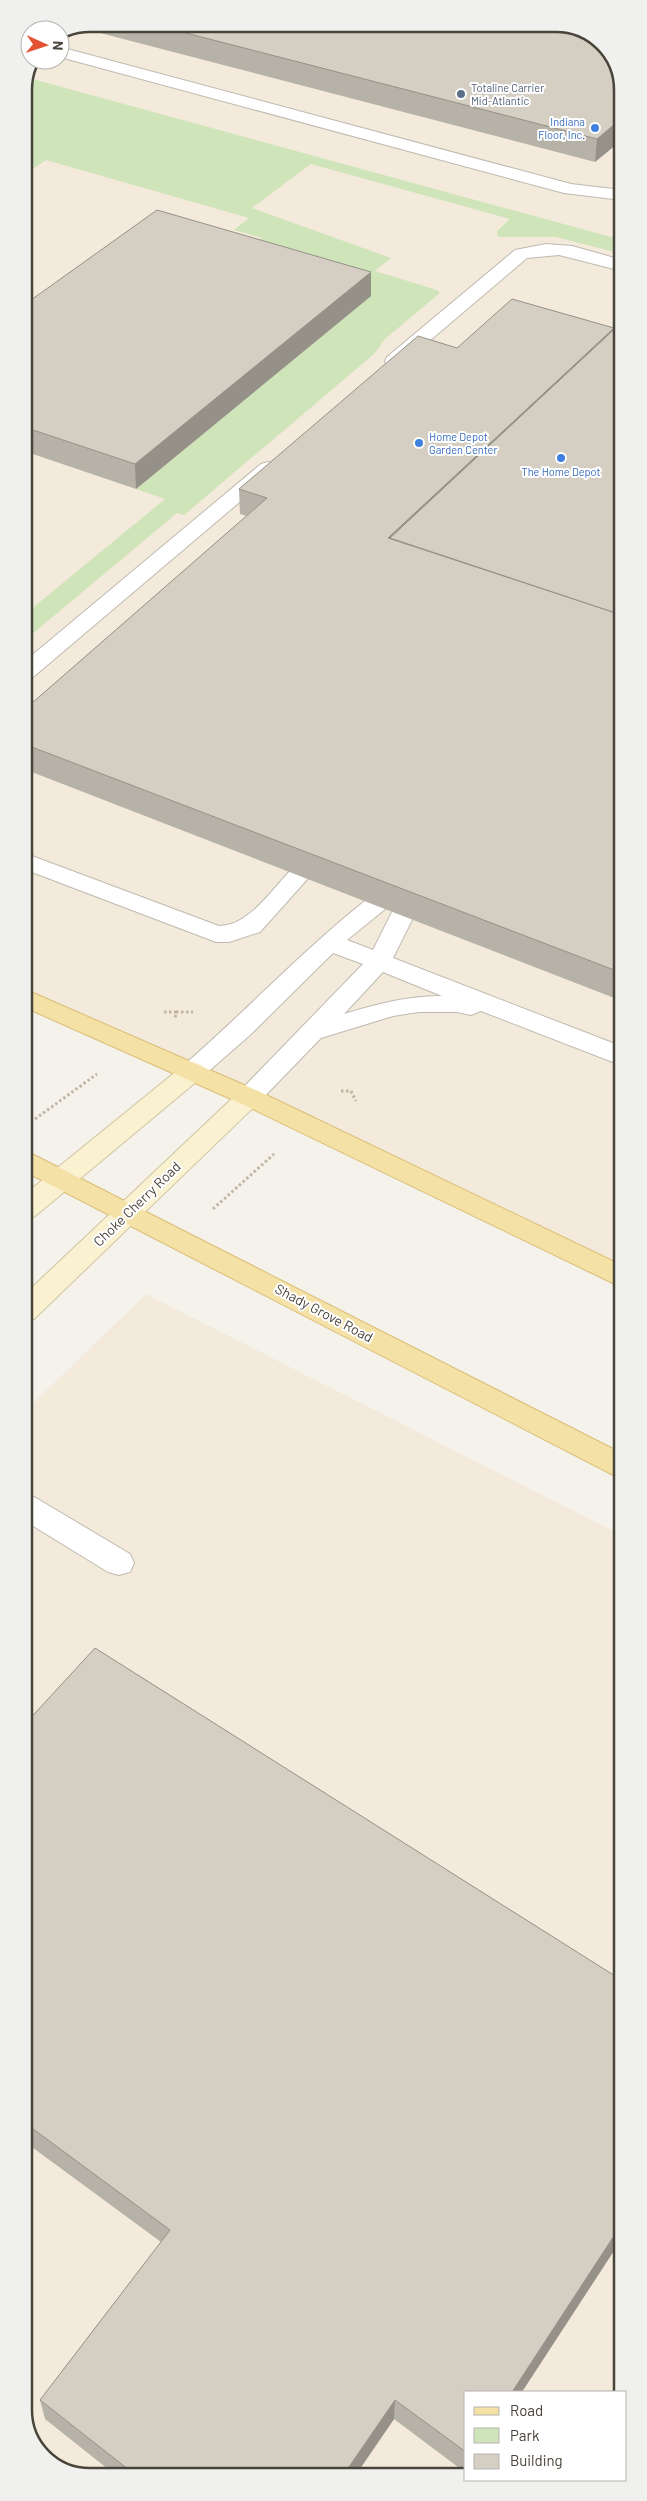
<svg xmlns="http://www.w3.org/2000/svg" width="647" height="2501" viewBox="0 0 647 2501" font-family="Barlow,sans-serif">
<rect width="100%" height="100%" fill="#f5f2ec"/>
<g fill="#f3eadb">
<polygon points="91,24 565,24 622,78 623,1273 24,991 24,90 37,60 60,60 60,36"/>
<polygon points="146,1294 623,1536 623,2392 466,2392 466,2476 86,2477 46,2460 25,2423 24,1412"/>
</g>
<polygon fill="#d0e4ba" points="29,78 622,240 622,254 556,237 498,237 497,231 510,219 311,164 252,208 391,258 375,271 437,290 440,293 385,339 374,354 184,515 177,513 24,641 24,615 165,499 136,489 370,296 238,257 262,238 234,230 249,218 46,160 24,175 24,90"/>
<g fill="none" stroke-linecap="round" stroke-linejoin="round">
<defs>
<g id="lane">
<polygon points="60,47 571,184 622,190 622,200 564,193 60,57"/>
<polygon points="546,244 572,246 622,260 622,271 559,255 527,258 401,365 387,365 385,361 387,357 515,250"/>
<polygon points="268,462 275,464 278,468 275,472 32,678 24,680 24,662 261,464"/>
<path d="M24 853 219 926C249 926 271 890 291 870L299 867 307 870 311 875 260 932 229 942H216L24 869Z"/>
<path d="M375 897 384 900 387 905 384 910 347 940 373 950 393 910 402 908 411 910 414 916 393 958 623 1047V1066L481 1011 471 1015 457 1012H419L393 1016 321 1038 258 1103 249 1106 240 1103 236 1097 240 1091 363 964 333 953 250 1035 202 1077 193 1080 184 1077 180 1071 184 1065C246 1011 302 951 366 900ZM383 972 442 996C407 996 377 1004 344 1014Z"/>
<polygon points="24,1494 36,1498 130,1554 134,1563 130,1572 119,1575 108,1572 25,1521"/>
</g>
<g id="secondary">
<polygon points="193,1062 202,1065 206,1071 202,1077 34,1217 24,1220 24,1195 184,1065"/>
<polygon points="249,1088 258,1091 262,1097 258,1103 34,1319 24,1322 24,1295 240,1091"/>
</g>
<g id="primary">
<polygon points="24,989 258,1091 623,1266 623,1288 240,1103 24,1007"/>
<polygon points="24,1150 623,1454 623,1480 24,1171"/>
</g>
</defs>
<use href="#lane" stroke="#bfbab0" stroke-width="2"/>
<use href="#secondary" stroke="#cfc5a1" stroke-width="2"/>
<use href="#primary" stroke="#d9be76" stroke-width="2"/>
<g stroke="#c0b6a2" stroke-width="3" stroke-dasharray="2.5 2.5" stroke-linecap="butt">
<polyline points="164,1012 176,1012 175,1019"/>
<polyline points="176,1012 193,1012"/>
<polyline points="341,1091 351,1091 356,1101"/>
<polyline points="35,1119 97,1074"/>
<polyline points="213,1209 274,1154"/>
</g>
<use href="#lane" fill="#fff" fill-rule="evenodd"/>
<use href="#secondary" fill="#faf1d1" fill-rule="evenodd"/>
<use href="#primary" fill="#f4e1a6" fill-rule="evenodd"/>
</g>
<g fill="#b7b2a8">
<polygon points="91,24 565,24 622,78 595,162 81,28"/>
<polygon points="371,296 136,489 24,451 24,305"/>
<polygon points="622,322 622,1001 24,769 24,710 247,516 240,514 239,489 457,348 614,328 614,329"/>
<polygon points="25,1724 466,2392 466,2473 394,2419 355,2476 118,2477 45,2419 40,2400 161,2242 25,2142"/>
</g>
<g fill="#959188">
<polygon points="622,118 622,140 595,162 597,139"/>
<polygon points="371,272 371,296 136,489 135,464"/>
<polygon points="614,328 612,352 406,546 388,538"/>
<polygon points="623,2222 623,2237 522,2392 512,2392"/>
<polygon points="395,2400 394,2419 355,2476 342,2477"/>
</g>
<g fill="#d5cfc3" stroke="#959188">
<polygon points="151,24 565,24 603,43 622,78 622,118 597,139"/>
<polygon points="157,210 371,272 135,464 24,427 24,305"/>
<polygon points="512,299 614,328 388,538 622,615 622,973 24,744 24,710 267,498 239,489 418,336 457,348"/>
<polygon points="622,322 622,615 390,538"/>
<polygon points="95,1648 623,1981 623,2222 512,2392 466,2392 466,2452 395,2400 342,2477 138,2477 40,2400 170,2230 25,2123 25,1724"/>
</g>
<circle fill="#5c6f8a" stroke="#fff" stroke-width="2" cx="461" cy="94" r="5"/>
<g fill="#3f7fe0" stroke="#fff" stroke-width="2">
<circle cx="595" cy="128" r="5"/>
<circle cx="419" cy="443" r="5"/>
<circle cx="561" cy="458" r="5"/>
</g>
<g text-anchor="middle" stroke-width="4" stroke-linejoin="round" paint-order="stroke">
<g font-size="11" fill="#4e5e75" stroke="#fff" text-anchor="start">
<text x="471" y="92">Totaline Carrier<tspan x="471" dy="13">Mid-Atlantic</tspan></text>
</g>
<g font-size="11" fill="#366cbe" stroke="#fff" text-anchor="end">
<text x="585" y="126">Indiana<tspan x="585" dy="13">Floor, Inc.</tspan></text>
<text x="429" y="441" text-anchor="start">Home Depot<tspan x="429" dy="13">Garden Center</tspan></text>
<text x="561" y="476" text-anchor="middle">The Home Depot</text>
</g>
<g font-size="14" fill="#49443a" stroke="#fff">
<text transform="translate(137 1204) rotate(-44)" y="5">Choke Cherry Road</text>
<text transform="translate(324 1313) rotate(28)" y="5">Shady Grove Road</text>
</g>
</g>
<path d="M0 0H647V2501H0ZM90 32H556A58 58 0 0 1 614 90V2410A58 58 0 0 1 556 2468H90A58 58 0 0 1 32 2410V90A58 58 0 0 1 90 32Z" fill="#f0f0ef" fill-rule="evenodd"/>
<path fill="none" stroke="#49443a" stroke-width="2.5" d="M90 32H556A58 58 0 0 1 614 90V2410A58 58 0 0 1 556 2468H90A58 58 0 0 1 32 2410V90A58 58 0 0 1 90 32Z"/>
<rect x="464" y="2391" width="162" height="90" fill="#ffffff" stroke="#b6b4b0"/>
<rect x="474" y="2407" width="25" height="8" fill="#f4e1a6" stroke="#b6b4b0"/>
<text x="510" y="2416" font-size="15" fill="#49443a">Road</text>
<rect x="474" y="2428" width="25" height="15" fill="#d0e4ba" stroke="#b6b4b0"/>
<text x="510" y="2441" font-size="15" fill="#49443a">Park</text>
<rect x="474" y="2454" width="25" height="15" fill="#d5cfc3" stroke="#b6b4b0"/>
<text x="510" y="2466" font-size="15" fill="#49443a">Building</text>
<g transform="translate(45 45) rotate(93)"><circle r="24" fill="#ffffff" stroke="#b6b4b0"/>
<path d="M0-4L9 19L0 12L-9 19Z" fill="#e45434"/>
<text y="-8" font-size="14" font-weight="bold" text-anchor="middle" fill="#49443a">N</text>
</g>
</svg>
